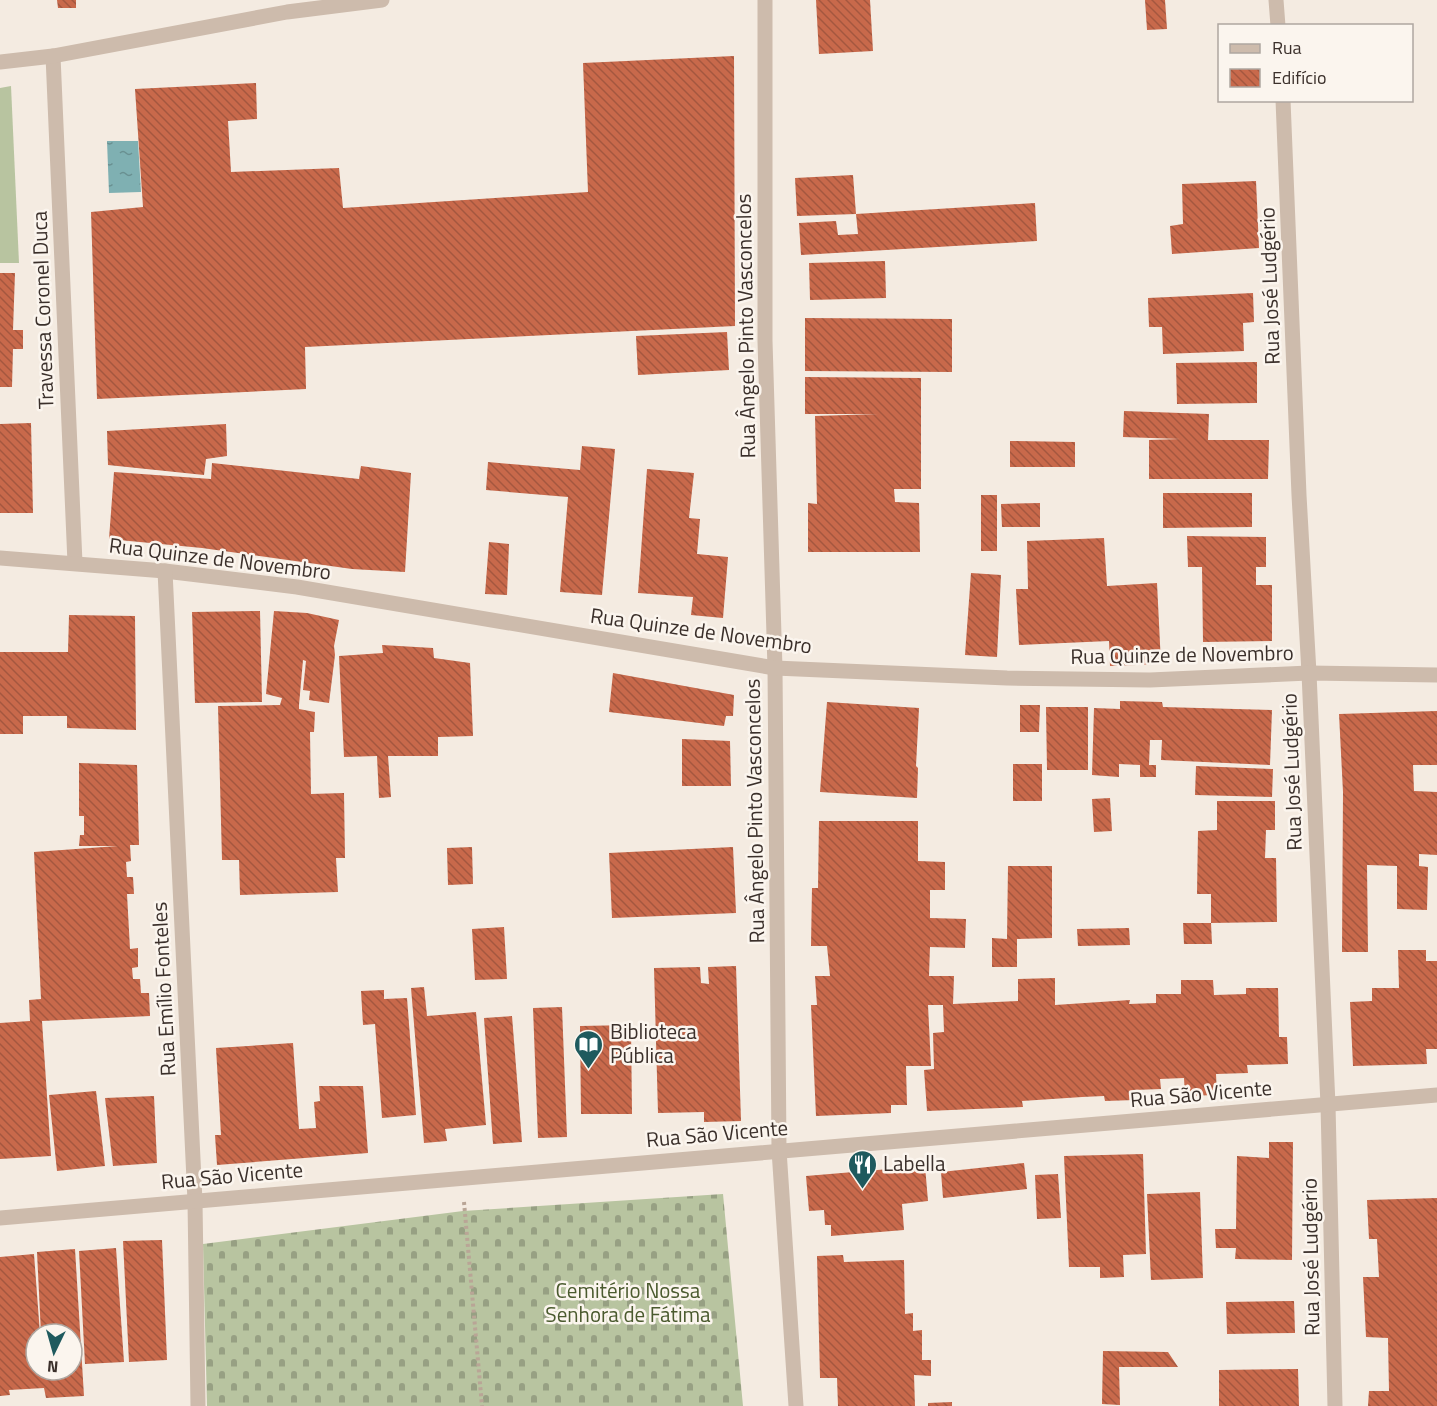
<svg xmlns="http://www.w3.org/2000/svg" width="1437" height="1406" viewBox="0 0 1437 1406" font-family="'Titillium Web',sans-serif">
<defs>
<pattern id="cemetery-stones" width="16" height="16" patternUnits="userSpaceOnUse" patternTransform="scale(1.5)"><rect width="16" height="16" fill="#b8c4a0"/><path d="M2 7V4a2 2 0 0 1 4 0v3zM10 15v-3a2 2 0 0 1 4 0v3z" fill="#97a083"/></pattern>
<pattern id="water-ripples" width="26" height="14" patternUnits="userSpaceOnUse" patternTransform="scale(1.5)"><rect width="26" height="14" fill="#7fb0b2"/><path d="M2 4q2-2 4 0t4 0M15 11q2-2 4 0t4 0" fill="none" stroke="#699091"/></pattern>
<pattern id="building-back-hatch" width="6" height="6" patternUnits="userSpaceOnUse" patternTransform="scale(1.5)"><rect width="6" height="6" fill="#c8694b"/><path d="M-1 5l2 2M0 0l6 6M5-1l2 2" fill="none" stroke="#a4573f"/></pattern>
</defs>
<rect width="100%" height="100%" fill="#f4ebe1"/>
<polygon fill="url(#cemetery-stones)" points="723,1194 743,1406 207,1406 203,1244 463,1211"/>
<polygon fill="#b8c4a0" points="11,86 19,263 0,263 0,88"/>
<polygon fill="url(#water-ripples)" points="107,141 138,141 141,192 109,193"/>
<g fill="url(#building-back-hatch)">
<polygon points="57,0 76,0 76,8 58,8"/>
<polygon points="816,0 870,0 873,51 819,54"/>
<polygon points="1145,0 1165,0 1167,29 1147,30"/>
<polygon points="734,56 735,326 305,347 306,389 97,399 91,212 143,207 135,89 256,83 257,119 228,121 231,172 339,168 343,208 588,192 583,63"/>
<polygon points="853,175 856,214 797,216 795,178"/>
<polygon points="1256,181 1259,248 1172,254 1170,226 1183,224 1182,184"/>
<polygon points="1035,203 1037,241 801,255 799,223 836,221 838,235 858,234 856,214"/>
<polygon points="885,261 886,298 810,300 809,263"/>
<polygon points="0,273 15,273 13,330 23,330 23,349 13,349 12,387 0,387"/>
<polygon points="1253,293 1254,322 1243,323 1244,351 1163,354 1162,327 1149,327 1148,298"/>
<polygon points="805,318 952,319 952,372 805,371"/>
<polygon points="727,332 729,370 638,375 636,336"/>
<polygon points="1257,362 1257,403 1177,404 1176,363"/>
<polygon points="805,377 921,378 921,489 894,489 895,502 919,503 920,552 808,552 808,503 817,504 815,416 878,414 805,414"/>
<polygon points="1124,411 1209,414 1208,440 1269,440 1268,479 1149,479 1149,440 1180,439 1123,437"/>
<polygon points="31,423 33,513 0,513 0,424"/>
<polygon points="226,424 227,456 206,459 204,475 108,465 107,431"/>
<polygon points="1010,441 1075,442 1075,467 1010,467"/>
<polygon points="582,446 615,449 602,595 560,592 568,497 486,490 488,462 580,470"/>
<polygon points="212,463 359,479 361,466 411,473 405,572 352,569 202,548 109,539 114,472 211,479"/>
<polygon points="647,469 694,473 689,518 700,519 697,554 728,557 723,618 691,615 693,597 638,593"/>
<polygon points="1163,493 1252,493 1252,527 1163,528"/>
<rect x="981" y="495" width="16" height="56"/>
<polygon points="1040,503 1040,527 1002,527 1001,504"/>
<polygon points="1187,536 1266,537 1266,567 1256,567 1256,585 1272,585 1272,641 1203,642 1202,567 1188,567"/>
<polygon points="1104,538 1107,586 1157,583 1161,664 1110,666 1109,641 1019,645 1016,589 1028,589 1027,541"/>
<polygon points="489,542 509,544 507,595 485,594"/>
<polygon points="971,573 1001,575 997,657 965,655"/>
<polygon points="260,611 262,702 195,703 192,612"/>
<polygon points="274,611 307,613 339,620 334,646 335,655 329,703 309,700 310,691 303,690 306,661 303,660 299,705 299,709 315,712 314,732 310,732 311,794 344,793 345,858 336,858 338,892 240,895 239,860 222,860 218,706 280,705 282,698 266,694"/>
<polygon points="69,615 135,616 136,730 67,728 67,716 23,716 23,734 0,734 0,652 68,652"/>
<polygon points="382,645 433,648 434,658 470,663 473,736 438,737 438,756 388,756 391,797 379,798 377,756 344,757 339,656 383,653"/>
<polygon points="613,673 734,695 733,716 726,716 724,726 609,712"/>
<polygon points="1120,701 1162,702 1163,707 1272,710 1270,765 1161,760 1162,740 1150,740 1149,765 1156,765 1156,777 1140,777 1140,765 1119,764 1119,777 1092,775 1094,708 1120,709"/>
<polygon points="827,702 919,708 916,766 918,768 917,798 820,792"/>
<polygon points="1020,705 1040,705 1039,732 1020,732"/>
<polygon points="1046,707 1088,707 1088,770 1047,770"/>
<polygon points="1437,711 1437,765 1413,765 1414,791 1437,792 1437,855 1419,854 1419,866 1428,867 1427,910 1397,909 1397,866 1367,865 1368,952 1342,952 1343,792 1339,714"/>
<polygon points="682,739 730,741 731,786 682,786"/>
<polygon points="79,763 137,765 139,845 130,845 131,861 126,862 127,877 133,877 134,894 127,894 130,949 138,948 138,967 132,968 133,979 140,979 141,993 149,993 150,1016 42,1021 51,1156 0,1159 0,1023 30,1021 29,1000 41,999 34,852 118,846 79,846 80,835 84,835 84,816 79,816"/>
<rect x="1013" y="764" width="29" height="37"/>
<polygon points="1196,766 1273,769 1272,797 1195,795"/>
<polygon points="1110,798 1112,831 1094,832 1092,799"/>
<polygon points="1217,801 1275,801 1275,830 1266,830 1265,858 1276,858 1277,922 1211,923 1211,894 1197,894 1198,831 1217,830"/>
<polygon points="819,821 918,821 918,861 945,862 945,890 930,890 930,918 966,919 965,948 930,947 929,976 954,976 953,1004 1018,1001 1018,979 1055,978 1055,1005 1130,1000 1129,1004 1156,1003 1156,994 1181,994 1181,980 1213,980 1214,995 1246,994 1246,988 1278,988 1279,1037 1287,1037 1288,1064 1247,1065 1248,1073 1216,1074 1217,1095 1185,1096 1184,1078 1160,1079 1161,1089 1134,1090 1135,1100 1105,1101 1104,1096 1082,1097 1022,1101 1023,1107 927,1111 924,1070 934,1069 933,1033 944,1032 943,1005 928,1005 931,1066 906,1066 907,1105 891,1105 891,1113 816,1116 811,1005 817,1005 815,976 830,976 827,946 811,946 812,888 818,888"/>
<polygon points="472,847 473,884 448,885 447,848"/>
<polygon points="733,847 736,913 612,918 609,853"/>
<polygon points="1008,866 1052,866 1052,938 1017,939 1017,967 992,967 992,938 1007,939"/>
<polygon points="1183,923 1211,923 1212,944 1184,944"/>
<polygon points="504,927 507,979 475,980 472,929"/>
<polygon points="1129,928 1130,945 1078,946 1077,929"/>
<polygon points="1398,950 1426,950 1426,961 1437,961 1437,1049 1426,1049 1427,1064 1353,1066 1350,1002 1372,1001 1372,988 1399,988"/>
<polygon points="736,966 741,1121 704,1122 704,1112 658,1113 654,968 700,967 701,983 709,984 708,967"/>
<polygon points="424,987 427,1016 476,1012 486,1125 445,1129 447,1141 424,1143 411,988"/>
<polygon points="384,990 384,999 407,998 416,1115 382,1118 375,1024 363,1025 361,991"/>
<polygon points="562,1007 567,1137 538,1138 533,1008"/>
<polygon points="512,1016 522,1142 493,1144 484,1018"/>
<polygon points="631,1025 632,1114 581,1114 580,1026"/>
<polygon points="293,1043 299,1129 316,1128 314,1102 320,1101 319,1086 363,1086 368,1153 217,1165 215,1135 221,1135 216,1048"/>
<polygon points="96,1091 105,1166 57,1171 49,1095"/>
<polygon points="154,1096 157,1163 113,1166 105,1098"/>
<polygon points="1269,1142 1293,1142 1292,1260 1235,1259 1236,1248 1216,1248 1215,1229 1236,1229 1237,1156 1269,1158"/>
<polygon points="1143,1154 1146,1254 1123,1255 1124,1277 1100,1278 1100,1267 1069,1267 1064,1156"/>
<polygon points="1024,1163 1027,1189 943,1198 941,1172"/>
<polygon points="925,1166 928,1201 902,1204 904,1230 831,1236 831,1225 825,1225 824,1210 809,1211 806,1176"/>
<polygon points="1058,1174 1061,1218 1037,1219 1035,1175"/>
<polygon points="1200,1192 1203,1278 1151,1280 1147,1194"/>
<polygon points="1437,1198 1437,1406 1368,1406 1369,1391 1389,1391 1388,1338 1366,1337 1363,1277 1379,1277 1377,1239 1369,1239 1367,1200"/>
<polygon points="162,1240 167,1360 129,1362 123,1241"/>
<polygon points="116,1248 124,1362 85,1364 79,1251"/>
<polygon points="75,1249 84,1396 46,1398 44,1388 9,1390 10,1395 0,1396 0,1257 34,1254 40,1334 36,1334 36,1370 72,1370 72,1334 41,1334 37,1252"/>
<polygon points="843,1255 844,1262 904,1260 905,1314 913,1313 913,1331 922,1330 922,1360 931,1360 931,1376 914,1375 915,1406 838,1406 837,1378 820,1378 817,1256"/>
<polygon points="1294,1301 1295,1333 1227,1334 1226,1302"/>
<polygon points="1103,1351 1168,1352 1178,1367 1119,1367 1120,1405 1102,1404"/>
<polygon points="1298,1369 1299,1406 1219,1406 1219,1370"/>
<polygon points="952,1402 952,1406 928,1406 928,1403"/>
</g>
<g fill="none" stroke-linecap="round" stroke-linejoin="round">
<polyline stroke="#b9a596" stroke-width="4" stroke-dasharray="3 3" stroke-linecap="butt" points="464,1202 482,1406"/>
<g stroke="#cdbbac" stroke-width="15">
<polyline points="765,0 765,341 775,668 779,1150 796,1406"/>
<polyline points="1276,0 1278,26"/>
<polyline points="53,56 75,563"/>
<polyline points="0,62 53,56 287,12 382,0"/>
<polyline points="1283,100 1299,495 1309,673 1328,1105 1335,1406"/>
<polyline points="0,558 165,571 297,587 775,668 1007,678 1150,680 1309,673 1437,675"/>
<polyline points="165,571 195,1201 198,1406"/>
<polyline points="0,1218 1437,1095"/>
</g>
</g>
<defs>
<symbol id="library-pin" viewBox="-11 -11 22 30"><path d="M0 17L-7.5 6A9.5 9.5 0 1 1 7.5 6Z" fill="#1f5a5e" stroke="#fbf5ee"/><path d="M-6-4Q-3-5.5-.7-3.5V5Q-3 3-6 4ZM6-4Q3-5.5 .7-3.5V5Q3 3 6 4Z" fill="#fff"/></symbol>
<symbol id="restaurant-pin" viewBox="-11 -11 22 30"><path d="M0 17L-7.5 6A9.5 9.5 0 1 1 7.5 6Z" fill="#1f5a5e" stroke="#fbf5ee"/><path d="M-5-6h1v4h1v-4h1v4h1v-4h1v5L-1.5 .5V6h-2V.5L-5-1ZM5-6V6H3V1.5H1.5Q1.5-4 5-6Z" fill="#fff"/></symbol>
</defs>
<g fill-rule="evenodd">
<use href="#library-pin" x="572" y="1028" width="33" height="45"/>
<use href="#restaurant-pin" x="846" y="1148" width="33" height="45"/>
</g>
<g text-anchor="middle" stroke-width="5" stroke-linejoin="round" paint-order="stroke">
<g font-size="21" fill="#3b302b" stroke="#fbf5ee">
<text transform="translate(1270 286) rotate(-92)" y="7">Rua José Ludgério</text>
<text transform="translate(43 310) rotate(-92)" y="7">Travessa Coronel Duca</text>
<text transform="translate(746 326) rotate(-91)" y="7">Rua Ângelo Pinto Vasconcelos</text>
<text transform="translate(220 559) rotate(7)" y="7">Rua Quinze de Novembro</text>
<text transform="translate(701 631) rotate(8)" y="7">Rua Quinze de Novembro</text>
<text transform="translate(1182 655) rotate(-1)" y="7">Rua Quinze de Novembro</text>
<text transform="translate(1292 772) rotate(-92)" y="7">Rua José Ludgério</text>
<text transform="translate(755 811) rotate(-91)" y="7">Rua Ângelo Pinto Vasconcelos</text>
<text transform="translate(164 989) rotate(-93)" y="7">Rua Emílio Fonteles</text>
<text transform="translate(1201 1094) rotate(-5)" y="7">Rua São Vicente</text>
<text transform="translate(717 1134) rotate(-5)" y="7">Rua São Vicente</text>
<text transform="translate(232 1176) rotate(-5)" y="7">Rua São Vicente</text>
<text transform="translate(1311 1257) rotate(-91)" y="7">Rua José Ludgério</text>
</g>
<g font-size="21" fill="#3b302b" stroke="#fbf5ee" text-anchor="start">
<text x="610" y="1039">Biblioteca<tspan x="610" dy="24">Pública</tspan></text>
<text x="883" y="1171">Labella</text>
</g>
<g font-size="21" fill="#4a5a2e" stroke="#fbf5ee">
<text x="628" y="1298">Cemitério Nossa<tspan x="628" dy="24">Senhora de Fátima</tspan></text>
</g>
</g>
<rect x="1218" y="24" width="195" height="78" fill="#fbf5ee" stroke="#aea6a0" stroke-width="1.5"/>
<rect x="1230" y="44" width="30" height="9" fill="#cdbbac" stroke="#aea6a0" stroke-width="1.5"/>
<text x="1272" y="54" font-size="18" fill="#3b302b">Rua</text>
<rect x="1230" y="69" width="30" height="18" fill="url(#building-back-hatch)" stroke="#aea6a0" stroke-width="1.5"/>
<text x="1272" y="84" font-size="18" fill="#3b302b">Edifício</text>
<g transform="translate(54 1352) rotate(185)"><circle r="28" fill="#fbf5ee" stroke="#aea6a0" stroke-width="1.5"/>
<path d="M0-4.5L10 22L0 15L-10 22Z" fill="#1f5a5e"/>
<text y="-9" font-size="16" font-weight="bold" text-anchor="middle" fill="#3b302b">N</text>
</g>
</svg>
